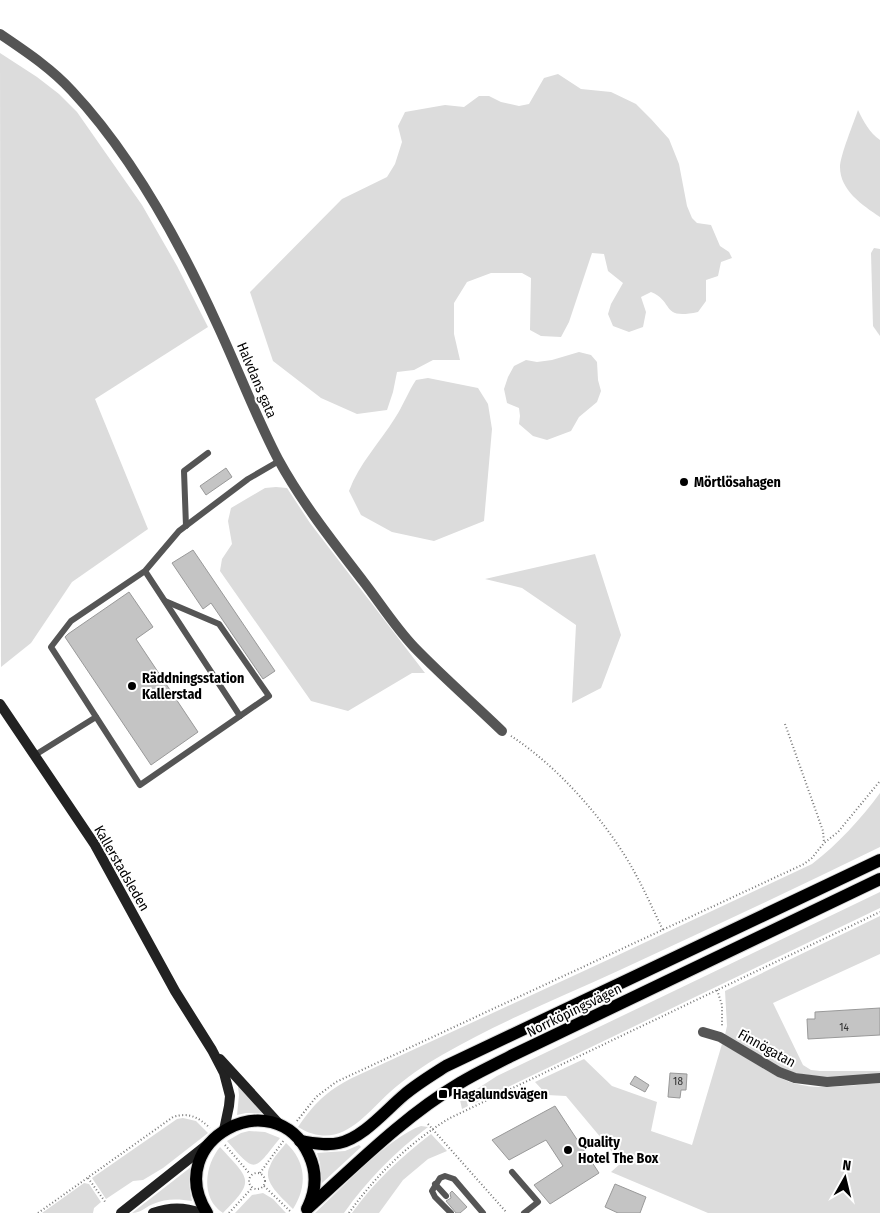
<svg xmlns="http://www.w3.org/2000/svg" width="880" height="1213" viewBox="0 0 880 1213" font-family="'Fira Sans Condensed',sans-serif">
<rect width="100%" height="100%" fill="#fff"/>
<g fill="#dcdcdc">
<polygon points="0,53 37,77 59,94 77,112 142,205 177,266 208,327 95,399 148,529 72,582 31,643 1,667"/>
<path d="M558 74 581 89 611 92 636 104 651 119 669 139 679 164 687 206 692 218 697 223 711 225 720 246 729 252 732 258 721 262 718 276 706 280V301L698 312C660 320 675 302 651 292L641 297 646 312 643 327 629 332 613 326 608 314 611 304 623 283 608 271 604 254 592 253 569 322 561 337 541 336 530 330 531 278 522 273H491L467 282 454 303V334L460 360H433L414 370 397 372 393 392 387 410 357 414 321 398 273 361 250 292 342 199 387 177 395 164 402 142 398 126 405 112 445 105 464 107 479 96H489L501 102 519 106 529 104 544 78Z"/>
<path d="M858 110C864 122 869 132 880 140V217C862 205 840 190 840 167 840 156 854 122 858 110Z"/>
<polygon points="874,248 880,249 880,336 873,326 871,253"/>
<polygon points="579,352 591,355 597,362 598,380 601,391 597,402 579,417 571,431 547,440 533,436 519,424 520,416 519,408 507,403 504,389 508,377 514,366 526,360 537,362 552,360"/>
<path d="M428 378 478 388 488 404 492 429 484 521 434 541 392 532 361 515 349 491C359 464 380 442 395 418 403 406 408 392 416 380Z"/>
<polygon points="276,487 287,488 310,523 425,673 412,673 348,711 311,701 220,571 222,559 232,544 228,521 231,508 265,488"/>
<polygon points="595,554 621,635 601,688 572,703 576,625 522,588 485,579"/>
<path d="M880 793V847C794 889 707 930 620 970 561 997 499 1022 442 1055 424 1065 406 1078 390 1092 363 1117 339 1152 298 1127 314 1104 326 1091 352 1078L614 957 812 864C838 844 861 819 880 793Z"/>
<polygon points="880,892 880,908 475,1103 473,1099 467,1102 468,1106 462,1109 460,1100 497,1076"/>
<polygon points="880,916 880,954 773,1003 803,1065 811,1070 820,1071 880,1071 880,1077 832,1079 785,1071 725,1035 727,1026 725,991"/>
<path d="M722 1044C743 1054 762 1070 783 1079 812 1093 849 1085 880 1083V1213H708L611 1172 620 1164 607 1145 566 1096 547 1095 535 1082 584 1059 612 1086 657 1102 651 1131 692 1145Z"/>
<polygon points="239,1086 264,1113 246,1113 237,1115 239,1095 238,1087"/>
<polygon points="183,1118 196,1121 208,1133 163,1168 143,1180 133,1181 106,1199 92,1178 177,1119"/>
<path d="M421 1126 428 1127C395 1152 367 1180 344 1213H315C341 1189 390 1136 421 1126Z"/>
<path d="M249 1131 265 1132 280 1138C253 1172 256 1174 227 1141L241 1133Z"/>
<path d="M431 1134 447 1151 428 1159 403 1180 379 1213H352C374 1182 401 1157 431 1134Z"/>
<path d="M286 1143C306 1161 308 1186 293 1209 283 1198 261 1182 270 1166 273 1157 281 1150 286 1143Z"/>
<polygon points="359,1145 361,1147 322,1183 320,1163 317,1153 345,1151"/>
<path d="M220 1147C250 1180 256 1180 223 1213 200 1198 205 1165 220 1147Z"/>
<path d="M191 1167 189 1184 192 1201C179 1199 166 1198 153 1204 145 1207 141 1213 132 1213Z"/>
<polygon points="84,1183 89,1184 101,1202 94,1208 93,1213 42,1213"/>
<polygon points="263,1193 273,1199 286,1213 235,1213 252,1195"/>
</g>
<g fill="#c4c4c4" stroke="#999">
<polygon points="226,468 232,477 206,495 200,486"/>
<polygon points="193,550 275,671 263,679 211,603 203,609 172,563"/>
<polygon points="129,592 153,627 136,639 198,732 151,765 65,637 68,634"/>
<polygon points="880,1008 880,1035 808,1039 807,1019 815,1019 815,1012"/>
<polygon points="670,1073 687,1074 686,1090 681,1090 680,1098 668,1097"/>
<polygon points="635,1076 649,1085 645,1092 630,1084"/>
<polygon points="555,1106 599,1173 550,1204 534,1185 563,1166 546,1140 509,1160 492,1140"/>
<polygon points="615,1184 646,1197 640,1213 618,1213 605,1207"/>
<polygon points="452,1191 467,1207 460,1213 456,1213 446,1201 451,1198 450,1193"/>
</g>
<g fill="none" stroke-linecap="round" stroke-linejoin="round">
<defs>
<g id="primary">
<path d="M300 1141C313 1143 326 1146 339 1143 363 1138 386 1110 404 1095 417 1084 432 1075 446 1066L880 860"/>
<path d="M307 1209C356 1165 403 1117 460 1083 476 1073 494 1065 511 1056L880 879"/>
<path d="M207 1213C161 1141 274 1080 309 1155 317 1172 316 1190 308 1207"/>
</g>
</defs>
<use href="#primary" stroke="#dbdbdb" stroke-width="14"/>
<g stroke="#777" stroke-width="2" stroke-dasharray="1 2.5" stroke-linecap="butt">
<polyline points="785,724 823,831 824,843"/>
<path d="M511 736C559 767 609 824 636 875 646 893 654 912 663 930"/>
<polyline points="717,990 722,1005 722,1027"/>
<polyline points="297,1121 316,1097 336,1082 804,864 812,858 824,843 838,832 880,781"/>
<polyline points="428,1124 507,1213"/>
<polyline points="225,1145 250,1174"/>
<circle cx="257" cy="1181" r="8"/>
<polyline points="260,1173 284,1140"/>
<polyline points="88,1178 106,1203"/>
<polyline points="264,1186 291,1212"/>
<path d="M38 1213 173 1117C189 1112 198 1117 210 1128"/>
<polyline points="229,1213 252,1188"/>
<path d="M349 1213C376 1175 410 1142 450 1118L880 912"/>
</g>
<g stroke="#555" stroke-width="6">
<polyline points="186,526 184,471 208,453"/>
<polyline points="145,571 240,716 140,785 51,647 71,621 145,571 179,531 248,479 279,461"/>
<polyline points="165,601 219,624 269,696 240,716"/>
<polyline points="35,755 96,717"/>
<polyline points="512,1172 538,1202 524,1213"/>
<polyline points="435,1184 446,1196"/>
<polyline points="451,1213 435,1197 432,1191 440,1178 445,1176 454,1179 483,1213"/>
</g>
<g stroke="#555" stroke-width="10">
<path d="M0 34C25 51 51 68 72 91 131 154 181 245 217 324 238 369 255 415 278 459 302 503 333 542 363 581 380 603 395 627 414 647 442 676 473 703 502 731"/>
<polyline points="703,1032 720,1037 779,1072 795,1078 827,1082 880,1078"/>
</g>
<g stroke="#222" stroke-width="10">
<polyline points="0,704 95,845 175,991 212,1050 224,1073 230,1096 229,1106 224,1130"/>
<polyline points="220,1059 281,1126"/>
<polyline points="121,1213 208,1144"/>
<path d="M153 1213C170 1207 184 1207 201 1213"/>
</g>
<use href="#primary" stroke="#000" stroke-width="12"/>
</g>
<g fill="#000" stroke="#fff" stroke-width="2">
<circle cx="684" cy="482" r="5"/>
<circle cx="132" cy="686" r="5"/>
<rect x="438" y="1089" width="10" height="10" rx="2.5"/>
<circle cx="568" cy="1150" r="5"/>
</g>
<g text-anchor="middle" stroke-width="4" stroke-linejoin="round" paint-order="stroke">
<g font-size="11" fill="#313131">
<text x="844" y="1031">14</text>
<text x="678" y="1085">18</text>
</g>
<g font-size="14" fill="#000" stroke="#fff">
<text transform="translate(257 380) rotate(67)" y="5">Halvdans gata</text>
<text transform="translate(122 868) rotate(60)" y="5">Kallerstadsleden</text>
<text transform="translate(574 1010) rotate(-26)" y="5">Norrköpingsvägen</text>
<text transform="translate(767 1048) rotate(29)" y="5">Finnögatan</text>
</g>
<g font-size="14" font-weight="bold" fill="#000" stroke="#fff" text-anchor="start">
<text x="694" y="487">Mörtlösahagen</text>
<text x="142" y="683">Räddningsstation<tspan x="142" dy="16">Kallerstad</tspan></text>
<text x="453" y="1099">Hagalundsvägen</text>
<text x="578" y="1147">Quality<tspan x="578" dy="16">Hotel The Box</tspan></text>
</g>
</g>
<g transform="translate(845 1178) rotate(8)" stroke="#ffffff" stroke-width="4" paint-order="stroke">
<path d="M0-4L9 19L0 12L-9 19Z" fill="#000000"/>
<text y="-8" font-size="14" font-weight="bold" text-anchor="middle" fill="#000000">N</text>
</g>
</svg>
